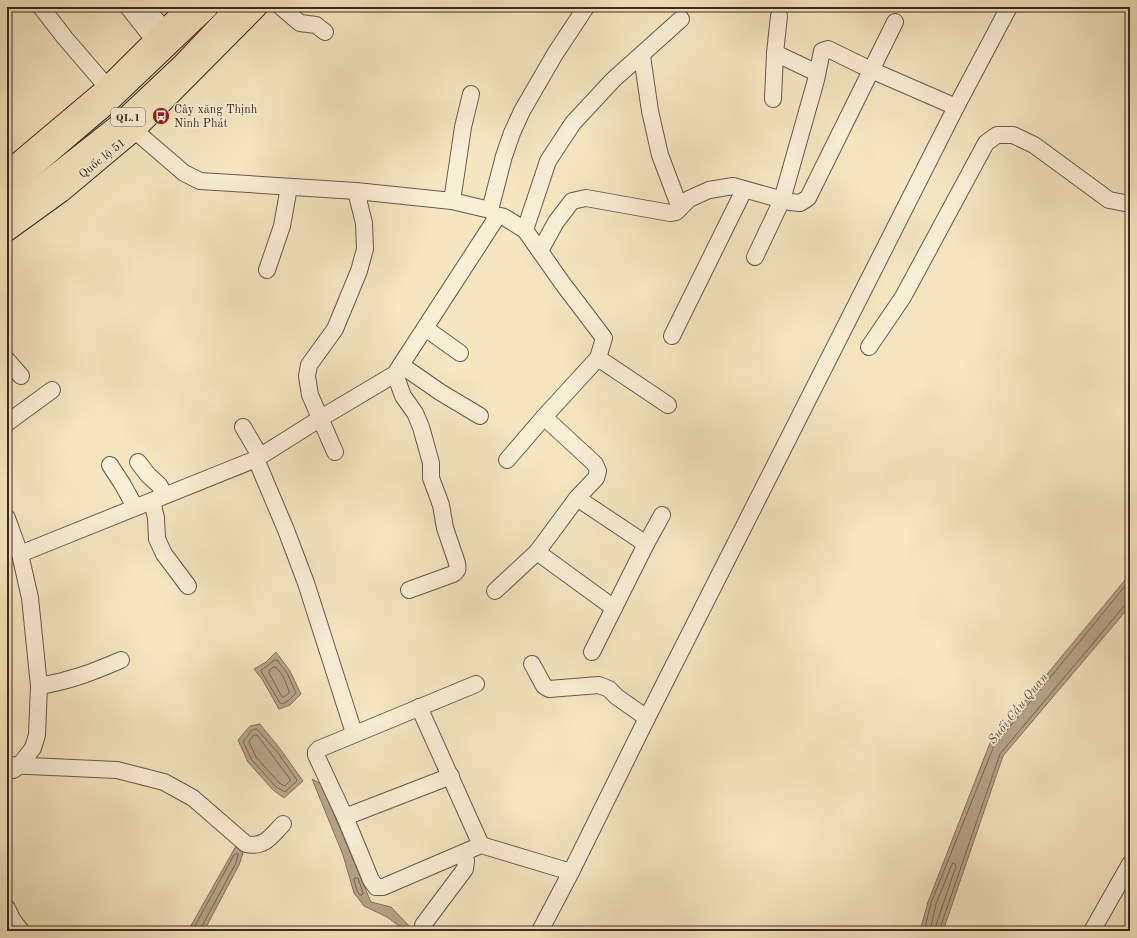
<svg xmlns="http://www.w3.org/2000/svg" width="1137" height="938" viewBox="0 0 1137 938" font-family="'Old Standard TT',serif">
<rect width="100%" height="100%" fill="#f5e6c1"/>
<filter id="stains"><feTurbulence type="fractalNoise" baseFrequency=".005" numOctaves="4"/><feColorMatrix values="0 0 0 0 .2 0 0 0 0 .09 0 0 0 0 .02 0 0 0 .5 -.17"/></filter>
<radialGradient id="worn" r=".72"><stop offset=".6" stop-color="#630" stop-opacity="0"/><stop offset="1" stop-color="#630" stop-opacity=".3"/></radialGradient>
<g fill="#b6a58a" stroke="#86735f">
<polygon points="1130,574 1130,606 1003,756 943,931 920,931 928,902 990,743"/>
<polygon points="276,652 290,671 301,694 290,705 279,709 262,679 254,669 266,662"/>
<polygon points="260,724 281,750 303,781 284,798 273,790 248,762 238,740 250,726"/>
<polygon points="312,779 321,784 371,902 391,907 414,931 406,931 387,917 364,906 354,893 343,855"/>
<polygon points="236,846 243,853 239,865 204,931 188,931"/>
</g>
<g fill="none" stroke-linecap="round" stroke-linejoin="round">
<g stroke="#7a6654" stroke-width="1">
<polygon points="275,660 277,660 287,673 296,693 288,701 282,704 280,703 261,671"/>
<polygon points="274,667 277,668 283,676 289,691 289,693 284,697 282,697 269,673 269,671"/>
<polygon points="257,729 278,753 297,780 296,782 285,792 276,787 252,760 243,742 252,730"/>
<polygon points="254,735 257,735 290,779 290,781 285,786 279,783 256,757 249,742"/>
<polygon points="355,878 358,878 363,893 362,895 360,895 357,891 354,880"/>
<polyline points="192,931 234,855 237,853 238,855 236,863 201,928 201,931"/>
<polyline points="924,931 931,903 994,746 1130,580"/>
<polyline points="930,931 936,904 952,864 954,863 956,866 934,931"/>
<polyline points="939,931 1000,754 1125,605 1130,604"/>
</g>
<defs>
<g id="minor">
<polyline points="41,7 65,38 114,95"/>
<polyline points="128,7 162,50"/>
<polyline points="144,7 173,38"/>
<polyline points="281,7 295,19 300,23 316,25 325,32"/>
<polyline points="775,53 817,73"/>
<polyline points="642,56 650,111 660,155 680,208"/>
<polyline points="773,99 775,53 779,16"/>
<polyline points="126,123 184,173 200,181 356,191 452,201 490,210 497,217 501,216 504,217 525,230 563,284 604,338 598,358 544,417 507,460"/>
<polyline points="452,201 463,127 471,94"/>
<polyline points="490,210 504,156 512,133 522,111 555,54 586,7"/>
<polyline points="525,230 548,161 573,123 613,80 681,19"/>
<polyline points="540,251 556,222 572,201 586,198 670,213 676,212 689,199 709,190 733,186 790,202 800,203 808,198 895,22"/>
<polyline points="755,257 782,200 816,80 822,51 828,49 871,70 956,107"/>
<polyline points="267,270 282,226 289,187"/>
<polyline points="425,328 460,353"/>
<polyline points="672,336 744,190"/>
<polyline points="869,347 903,297 986,143 997,135 1013,135 1034,145 1109,200 1130,204"/>
<polyline points="598,358 668,405"/>
<polyline points="7,360 21,376"/>
<polyline points="401,365 440,392 480,416"/>
<path d="M395 374 403 396 415 413 421 427 431 463V478L441 505 445 528 457 563C458 569 458 571 453 574L409 590"/>
<polyline points="7,423 52,390"/>
<polyline points="243,427 260,456"/>
<polyline points="335,452 310,395 307,376 309,365 335,329 359,271 365,249 364,223 356,191"/>
<polyline points="256,459 286,530 306,583 354,733"/>
<polyline points="138,462 148,475 159,485 165,495"/>
<polyline points="110,465 123,485 135,507"/>
<polyline points="577,498 646,544"/>
<polyline points="152,501 156,518 157,539 164,554 188,586"/>
<polyline points="7,518 20,554 30,598 39,686 37,735 33,748 19,766 13,770"/>
<polyline points="537,552 614,608"/>
<polyline points="20,554 256,459 321,418 395,374 497,217"/>
<polyline points="495,591 537,552 577,498 596,478 598,471 595,464 544,417"/>
<polyline points="592,652 646,544 662,515"/>
<polyline points="532,664 544,686 549,689 599,685 609,689 617,697 647,718"/>
<polyline points="476,684 319,749 316,752 316,755 345,817 371,880 376,887 383,887 481,845 571,872"/>
<path d="M39 686C70 681 93 672 121 660"/>
<polyline points="419,707 481,845"/>
<path d="M7 765 117 770 164 782 193 798 246 844C265 848 271 836 283 824"/>
<polyline points="345,817 451,776"/>
<polyline points="7,908 12,919 21,931"/>
<polyline points="423,925 465,869 466,861 464,853"/>
<polyline points="540,931 571,872 647,718 956,107 1009,7"/>
<polyline points="1092,931 1130,864"/>
</g>
<g id="major">
<polyline points="7,172 102,92 188,7"/>
<polyline points="7,231 61,192 135,130 257,7"/>
</g>
<g id="highway">
<polyline points="7,188 102,107 207,7"/>
<polyline points="7,214 116,128 183,65 238,7"/>
</g>
</defs>
<use href="#minor" stroke="#6b5848" stroke-width="18"/>
<use href="#major" stroke="#3d281f" stroke-width="22"/>
<use href="#highway" stroke="#3d281f" stroke-width="24"/>
<use href="#minor" stroke="#f8efd7" stroke-width="16"/>
<use href="#major" stroke="#f5e6c1" stroke-width="20"/>
<use href="#highway" stroke="#f5e6c1" stroke-width="22"/>
</g>
<defs>
<symbol id="bus-disc" viewBox="-11 -11 22 22"><circle r="9.5" fill="#8f2418" stroke="#f8efd7"/><path d="M-5-6H5V4H4V6H2V4H-2V6H-4V4H-5ZM-3.5-4V0h7V-4ZM-3.5 1.2v1.5H-2V1.2ZM2 1.2v1.5H3.5V1.2Z" fill="#fff"/></symbol>
</defs>
<g fill-rule="evenodd">
<use href="#bus-disc" x="151" y="106" width="20" height="20"/>
</g>
<g text-anchor="middle" stroke-width="3" stroke-linejoin="round" paint-order="stroke">
<rect fill="#f8efd7" stroke="#756456" stroke-width="1" x="111" y="108" width="34" height="18" rx="3"/>
<g font-size="11" font-weight="bold" fill="#3d281f">
<text x="128" y="121">QL.1</text>
</g>
<g font-size="12" fill="#3d281f" stroke="#f8efd7" text-anchor="start">
<text x="174" y="113">Cây xăng Thịnh<tspan x="174" dy="14">Ninh Phát</tspan></text>
</g>
<g font-size="12" fill="#3d281f" stroke="#f8efd7">
<text transform="translate(102 158) rotate(-39)" y="4">Quốc lộ 51</text>
</g>
<g font-size="13" font-style="italic" fill="#614e3f" stroke="#f8efd7">
<text transform="translate(1017 708) rotate(-51)" y="5">Suối Cầu Quan</text>
</g>
</g>
<rect width="1137" height="938" fill="none" stroke="#f5e6c1" stroke-width="24"/>
<rect x="8" y="8" width="1121" height="922" fill="none" stroke="#3d281f" stroke-width="2"/>
<rect x="12" y="12" width="1113" height="914" fill="none" stroke="#3d281f"/>
<rect width="100%" height="100%" filter="url(#stains)"/>
<rect width="100%" height="100%" fill="url(#worn)"/>
</svg>
